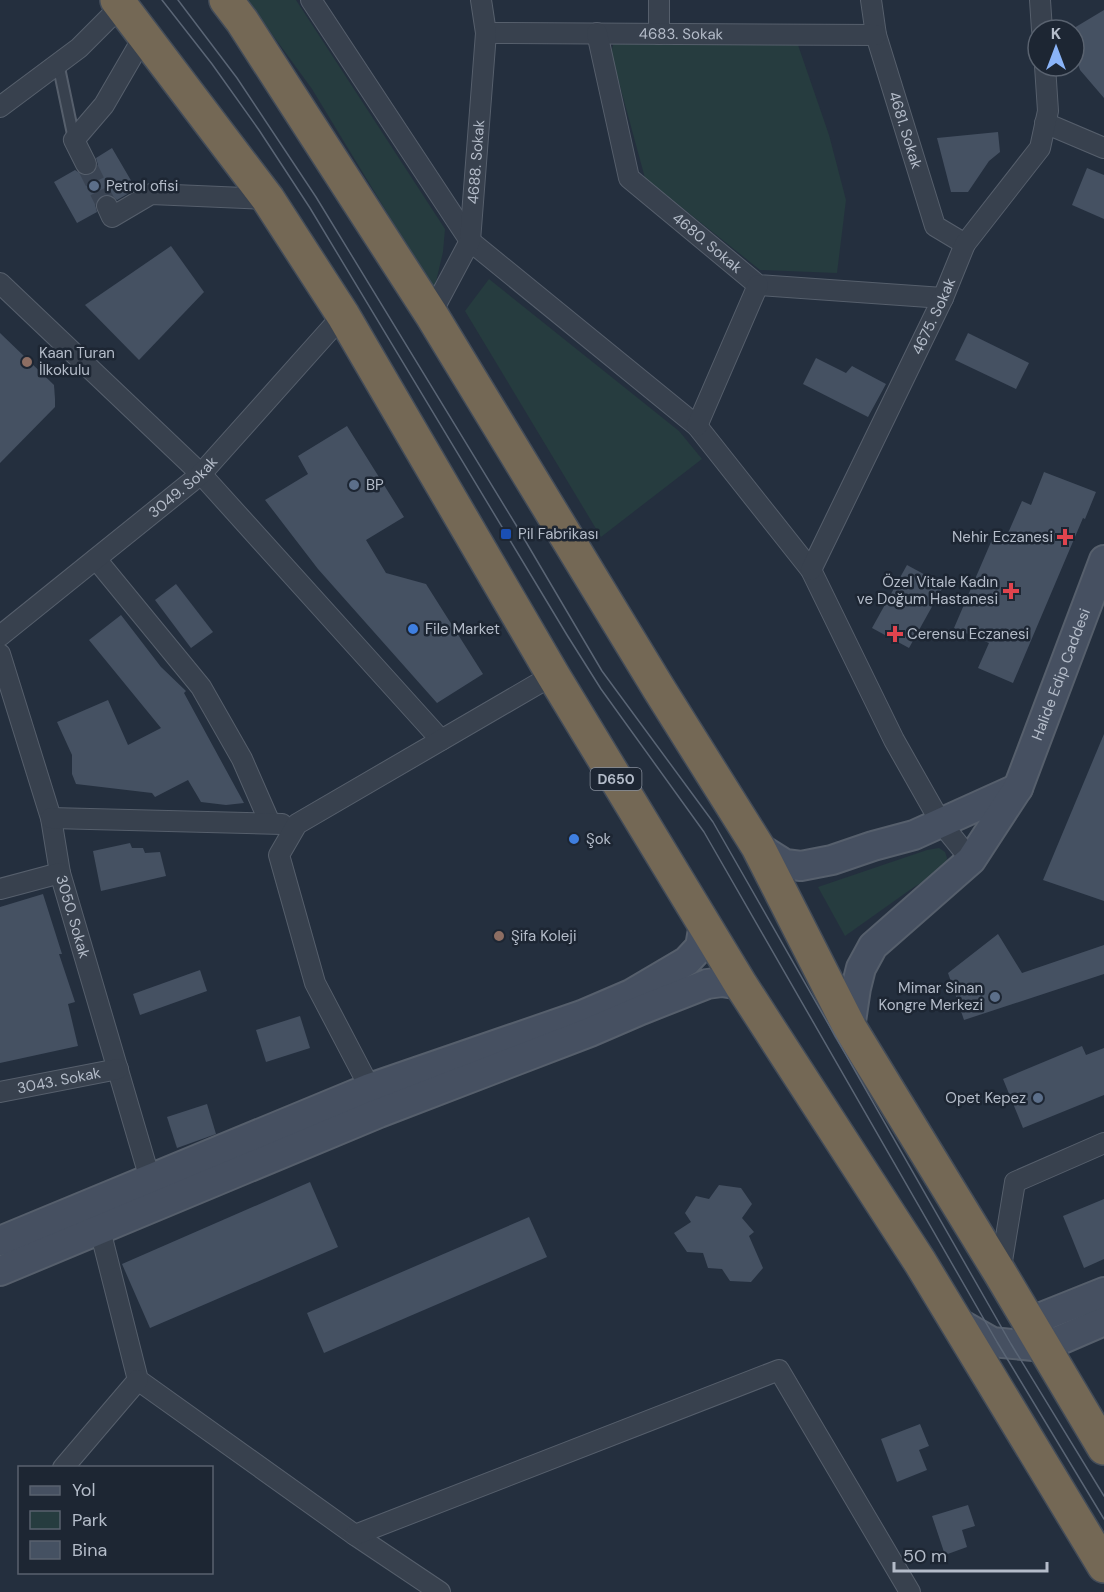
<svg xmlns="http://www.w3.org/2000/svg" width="1104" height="1592" viewBox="0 0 1104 1592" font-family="'DM Sans',sans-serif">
<rect width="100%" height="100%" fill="#242f3e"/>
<g fill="#263c3f">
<polygon points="247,0 296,0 445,229 443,252 434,290 312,89"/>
<polygon points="615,38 798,45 829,135 846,200 837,273 760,270 645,178 611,53"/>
<polygon points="489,279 679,431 702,459 601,537 465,311"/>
<polygon points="939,848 945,852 947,858 946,866 939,873 914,887 845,936 818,887 927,850"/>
</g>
<g fill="#455162">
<polygon points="1104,10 1104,98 1080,70 1074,52 1074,28"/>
<polygon points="998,132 1000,152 989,161 968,192 951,192 937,138"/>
<polygon points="112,148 136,189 117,200 109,194 102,195 95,204 97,212 77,223 54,182 75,170 85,176 92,174 98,165 96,158"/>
<polygon points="1087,168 1104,175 1104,219 1072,205"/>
<polygon points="171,246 204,292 139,360 85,305"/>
<polygon points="0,333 54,385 55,399 55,407 0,463"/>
<polygon points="968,333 1029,363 1016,389 955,360"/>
<polygon points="816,358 846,373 852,366 886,384 868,417 803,384"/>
<polygon points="347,426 404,517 366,540 386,573 426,584 483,674 437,703 318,569 265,500 308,474 298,456"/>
<polygon points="1044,472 1096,492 1085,519 1083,518 1013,683 978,668 989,643 954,628 994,535 1005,540 1022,501 1031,505"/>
<polygon points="907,565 944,585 909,648 872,628"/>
<polygon points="176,584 213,632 191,648 155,600"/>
<polygon points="121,615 161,667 186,691 184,693 244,803 226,805 201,802 188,780 155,797 152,793 76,784 72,774 72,755 57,722 108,700 128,745 161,728 89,640"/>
<polygon points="1104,734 1104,901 1043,880"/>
<polygon points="130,843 132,848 143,848 145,853 160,852 166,876 101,891 93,851"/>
<polygon points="43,894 62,954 59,954 75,1002 68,1004 78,1046 0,1063 0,907"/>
<polygon points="998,934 1022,973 1104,945 1104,974 964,1020 948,973"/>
<polygon points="200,970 207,991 140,1015 133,994"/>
<polygon points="300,1016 310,1048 266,1062 256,1030"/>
<polygon points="1082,1046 1086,1055 1104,1048 1104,1095 1023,1128 1003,1079"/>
<polygon points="207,1104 216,1134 177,1148 167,1117"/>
<polygon points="310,1182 338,1247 150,1328 122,1264"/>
<polygon points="719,1185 741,1188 752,1204 742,1218 754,1232 749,1236 763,1268 751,1282 730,1281 722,1269 708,1268 703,1253 687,1252 674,1233 691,1222 685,1213 696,1196 709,1199"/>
<polygon points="1104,1199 1104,1259 1084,1268 1063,1216"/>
<polygon points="529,1217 547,1257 324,1353 307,1313"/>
<polygon points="920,1424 929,1446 919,1450 927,1470 897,1482 881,1439"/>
<polygon points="968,1505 975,1526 962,1530 967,1547 945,1555 932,1516"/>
</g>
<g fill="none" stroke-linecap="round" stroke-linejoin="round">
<polyline stroke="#3a4453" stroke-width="20" stroke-dasharray="20 10" stroke-linecap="butt" points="86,164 107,206"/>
<defs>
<polyline id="lane" points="58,63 74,139"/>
<g id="street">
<polyline points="311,0 470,241 697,426 811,570 894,740 941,823 971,860"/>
<polyline points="659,0 659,34"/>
<path id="s1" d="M871 0 876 35 935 226 965 244"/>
<polyline points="1040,0 1042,30"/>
<path id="s2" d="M486 33 876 35"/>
<path id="s3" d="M597 33 629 178 758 285 943 298"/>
<polyline points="0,107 79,48 121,6"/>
<polyline points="1045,123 1104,148"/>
<polyline points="86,164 74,140 104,105 144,36"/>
<polyline points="107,206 112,217 151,194 268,199"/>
<polyline points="0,283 201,474 441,740"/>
<path id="s4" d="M431 314 470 241 486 33 481 0"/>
<polyline points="697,426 758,285"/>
<polyline points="96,559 201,687 242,759 270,823"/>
<path id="s5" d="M811 570 943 298 965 244 1040 148 1048 111 1045 66"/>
<path id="s6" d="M0 636 201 474 343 315"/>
<path id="s7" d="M0 654 51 818 60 873 150 1179"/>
<polyline points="51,818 282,824"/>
<polyline points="0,889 60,873"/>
<polyline points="370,1088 315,983 279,855 297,824 553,675"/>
<path id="s8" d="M0 1092 118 1069"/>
<polyline points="100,1230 138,1380 355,1535 440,1592"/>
<polyline points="1000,1273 1015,1182 1104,1143"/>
<polyline points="63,1468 138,1380"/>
<polyline points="355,1535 779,1370 910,1592"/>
</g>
<g id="secondary">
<polyline points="758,847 785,864 801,866 832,860 873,846 914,835 1018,788"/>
<path id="s9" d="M850 1028 856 988 861 968 873 946 971 860 1018 788 1104 560"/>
<polyline points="0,1241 370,1088 582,1015 631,994 687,961 700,947 704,924"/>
<polyline points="0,1271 379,1113 590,1032 641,1010 707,984 722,982 741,985"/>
<polyline points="955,1321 992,1342 1044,1347 1104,1321"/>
<polyline points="1029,1322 1104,1292"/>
</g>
<g id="highway">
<polyline points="117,0 268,199 343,315 553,675 741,985 920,1262 1104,1566"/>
<polyline points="226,0 242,21 431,314 659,689 758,847 850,1028 1000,1273 1104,1448"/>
</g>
</defs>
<use href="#lane" stroke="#565f6c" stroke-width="14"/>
<use href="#street" stroke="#565f6c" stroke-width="22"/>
<use href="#secondary" stroke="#565f6c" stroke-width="32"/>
<use href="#highway" stroke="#434c59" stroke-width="36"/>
<use href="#lane" stroke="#38414e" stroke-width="10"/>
<use href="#street" stroke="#38414e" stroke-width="20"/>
<use href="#secondary" stroke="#465061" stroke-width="28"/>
<use href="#highway" stroke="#746855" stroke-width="33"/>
<g stroke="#5a6575" stroke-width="1.5">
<polyline points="162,0 212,64 259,130 310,208 567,635 601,689 704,832 997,1342 1104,1519"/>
<polyline points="178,0 237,78 316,197 516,525 602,671 713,822 1011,1344 1104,1496"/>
</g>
</g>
<g fill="#5c6f8a" stroke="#1d2633" stroke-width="2">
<circle cx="94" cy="186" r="6"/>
<circle cx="354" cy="485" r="6"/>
<circle cx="995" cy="997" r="6"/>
<circle cx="1038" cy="1098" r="6"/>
</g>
<g fill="#8d6e63" stroke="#1d2633" stroke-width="2">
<circle cx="27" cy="362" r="6"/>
<circle cx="499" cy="936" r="6"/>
</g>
<rect fill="#1a4fb4" stroke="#1d2633" stroke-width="2" x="500" y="528" width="12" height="12" rx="3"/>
<g fill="#e0444e" stroke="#1d2633" stroke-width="2">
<path d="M1062 528h6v6h6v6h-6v6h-6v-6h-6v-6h6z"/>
<path d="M1008 582h6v6h6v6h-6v6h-6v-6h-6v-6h6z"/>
<path d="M892 625h6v6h6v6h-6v6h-6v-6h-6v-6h6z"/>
</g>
<g fill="#3f7fe0" stroke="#1d2633" stroke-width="2">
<circle cx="413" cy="629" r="6"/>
<circle cx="574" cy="839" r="6"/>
</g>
<g text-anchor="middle" stroke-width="5" stroke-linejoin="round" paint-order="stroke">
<rect fill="#1d2633" stroke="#878f9c" stroke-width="1.5" x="590.5" y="768" width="51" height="22" rx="4.5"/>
<g font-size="14" font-weight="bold" fill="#b4bcc9">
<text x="616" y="784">D650</text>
</g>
<g font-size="15" fill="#b4bcc9" stroke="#1d2633">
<text dy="5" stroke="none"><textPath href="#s2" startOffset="195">4683. Sokak</textPath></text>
<text dy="5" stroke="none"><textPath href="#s1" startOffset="135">4681. Sokak</textPath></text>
<text dy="5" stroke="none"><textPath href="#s4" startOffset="162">4688. Sokak</textPath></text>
<text dy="5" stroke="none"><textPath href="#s3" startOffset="250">4680. Sokak</textPath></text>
<text dy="5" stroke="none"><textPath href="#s5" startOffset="282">4675. Sokak</textPath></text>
<text dy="5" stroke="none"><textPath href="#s6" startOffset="236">3049. Sokak</textPath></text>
<text dy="5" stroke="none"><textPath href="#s9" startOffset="424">Halide Edip Caddesi</textPath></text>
<text dy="5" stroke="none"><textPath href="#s7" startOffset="273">3050. Sokak</textPath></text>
<text dy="5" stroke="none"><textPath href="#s8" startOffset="60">3043. Sokak</textPath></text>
</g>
<g font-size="15" fill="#b4bcc9" stroke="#1d2633" text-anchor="start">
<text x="106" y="191">Petrol ofisi</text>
<text x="39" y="358">Kaan Turan<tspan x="39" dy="17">İlkokulu</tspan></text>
<text x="366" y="490">BP</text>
<text x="518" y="539">Pil Fabrikası</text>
<text x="1053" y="542" text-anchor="end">Nehir Eczanesi</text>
<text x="998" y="587" text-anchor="end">Özel Vitale Kadın<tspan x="998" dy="17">ve Doğum Hastanesi</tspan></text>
<text x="425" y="634">File Market</text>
<text x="907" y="639">Cerensu Eczanesi</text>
<text x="586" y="844">Şok</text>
<text x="511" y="941">Şifa Koleji</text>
<text x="983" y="993" text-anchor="end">Mimar Sinan<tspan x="983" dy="17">Kongre Merkezi</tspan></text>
<text x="1026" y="1103" text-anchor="end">Opet Kepez</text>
</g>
</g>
<rect x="18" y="1466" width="195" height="108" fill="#1d2633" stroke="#59626f" stroke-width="1.5"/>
<rect x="30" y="1486" width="30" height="9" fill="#465061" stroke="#59626f" stroke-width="1.5"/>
<text x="72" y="1496" font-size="18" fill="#b4bcc9">Yol</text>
<rect x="30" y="1511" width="30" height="18" fill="#263c3f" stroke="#59626f" stroke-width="1.5"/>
<text x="72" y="1526" font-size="18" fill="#b4bcc9">Park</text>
<rect x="30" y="1541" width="30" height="18" fill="#455162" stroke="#59626f" stroke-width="1.5"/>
<text x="72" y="1556" font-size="18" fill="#b4bcc9">Bina</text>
<g transform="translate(1056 48)"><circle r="28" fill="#1d2633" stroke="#59626f" stroke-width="1.5"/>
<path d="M0-4.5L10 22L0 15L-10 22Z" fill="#8ab4f8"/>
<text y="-9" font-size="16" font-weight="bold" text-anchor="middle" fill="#b4bcc9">K</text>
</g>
<path d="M894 1562v9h153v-9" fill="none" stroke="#b4bcc9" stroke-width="3"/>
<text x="903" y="1562" font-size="18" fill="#b4bcc9" stroke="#1d2633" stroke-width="4.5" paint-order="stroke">50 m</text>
</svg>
